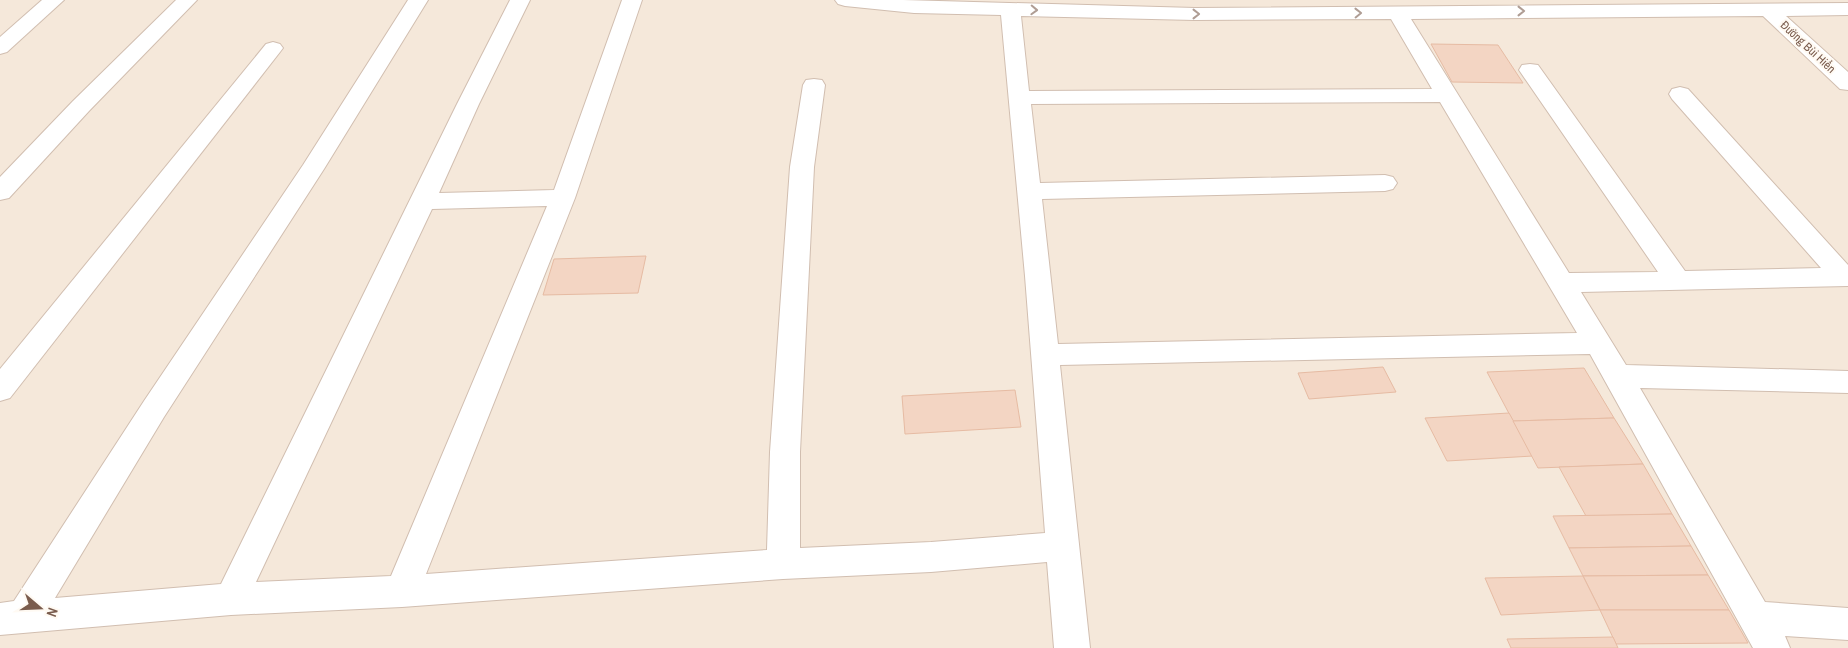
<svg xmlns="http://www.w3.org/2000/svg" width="1848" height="648" viewBox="0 0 1848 648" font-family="'Archivo Narrow',sans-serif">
<rect width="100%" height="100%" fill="#fdf6ec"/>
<rect fill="#f5e8da" x="0" y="0" width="1848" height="648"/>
<g fill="#f3d5c3" stroke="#e6bba3">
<polygon points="1431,44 1498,45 1523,83 1452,82"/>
<polygon points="646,256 638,293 543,295 554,259"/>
<polygon points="1383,367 1396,392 1309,399 1298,373"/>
<polygon points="1584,368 1614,418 1513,421 1487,372"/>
<polygon points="1015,390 1021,427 905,434 902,396"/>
<polygon points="1509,413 1533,456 1447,461 1425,418"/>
<polygon points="1614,418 1643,464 1538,468 1513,421"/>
<polygon points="1643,464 1672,514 1586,516 1559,467"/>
<polygon points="1672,514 1691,546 1569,548 1553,516"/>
<polygon points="1691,546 1708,575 1583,576 1569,548"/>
<polygon points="1708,575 1729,610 1600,610 1583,576"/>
<polygon points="1583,576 1600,610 1501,615 1485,578"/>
<polygon points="1600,610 1729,610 1748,643 1616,644"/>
<polygon points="1613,637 1618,648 1511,648 1507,639"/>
</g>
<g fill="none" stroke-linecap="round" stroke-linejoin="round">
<defs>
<g id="minor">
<polygon points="42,0 64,0 7,52 0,54 0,37"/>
<polygon points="176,0 197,0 89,111 9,198 0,200 0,177 73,101"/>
<path d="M408 0H428L324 169 164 417 55 598 221 584 457 104 510 0H530L479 104 439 193 554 190 622 0H642L575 198 426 574 767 550 770 452 790 167 803 85 806 80 814 79 822 80 825 85 814 167 800 452V548L931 542 1045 533 1025 276 1001 15 914 13 845 6 838 4 835 0H903L1195 8 1848 3V15L1786 16 1848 72V90L1840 89 1763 16 1411 19 1569 273 1658 272 1519 70 1522 65 1530 64 1538 65 1685 271 1821 268 1672 99 1669 94 1672 89 1680 87 1688 89 1848 265V286L1581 292 1626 365 1848 371V393L1640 388 1765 602 1848 608V640L1785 636 1790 648H1753L1590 354 1060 365 1090 648H1054L1047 562 931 572 783 579 402 607 231 615 0 635V603L14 601 144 401 303 165ZM1021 16 1195 20 1391 19 1432 89 1029 91ZM1440 102 1577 333 1058 344 1042 199 1385 191 1393 189 1397 183 1393 177 1385 175 1040 183 1031 104ZM547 206 391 576 256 582 432 209Z"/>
<polygon points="273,42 280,44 283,48 280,52 10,398 0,401 0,369 266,44"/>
</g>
</defs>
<use href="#minor" stroke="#d1beb0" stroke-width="2"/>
<use href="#minor" fill="#fff" fill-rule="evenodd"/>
</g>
<defs><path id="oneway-chevron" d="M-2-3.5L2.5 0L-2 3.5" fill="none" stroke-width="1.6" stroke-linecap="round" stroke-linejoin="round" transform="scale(1.25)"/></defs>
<g stroke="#af9d94">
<use href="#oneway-chevron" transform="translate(1034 10) rotate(2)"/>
<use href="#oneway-chevron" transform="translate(1521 11)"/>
<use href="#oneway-chevron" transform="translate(1358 13) rotate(-1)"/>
<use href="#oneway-chevron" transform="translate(1196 14)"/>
</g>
<g text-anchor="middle" stroke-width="4" stroke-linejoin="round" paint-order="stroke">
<g font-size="12" fill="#7a5c4d" stroke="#fffaf3">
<text transform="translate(1808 47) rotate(43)" y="4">Đường Bùi Hiển</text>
</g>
</g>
<g transform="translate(40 608) rotate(109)" stroke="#fffaf3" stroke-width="4" paint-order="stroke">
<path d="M0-4L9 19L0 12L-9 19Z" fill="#7a5c4d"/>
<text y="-8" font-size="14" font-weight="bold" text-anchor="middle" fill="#7a5c4d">N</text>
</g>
</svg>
